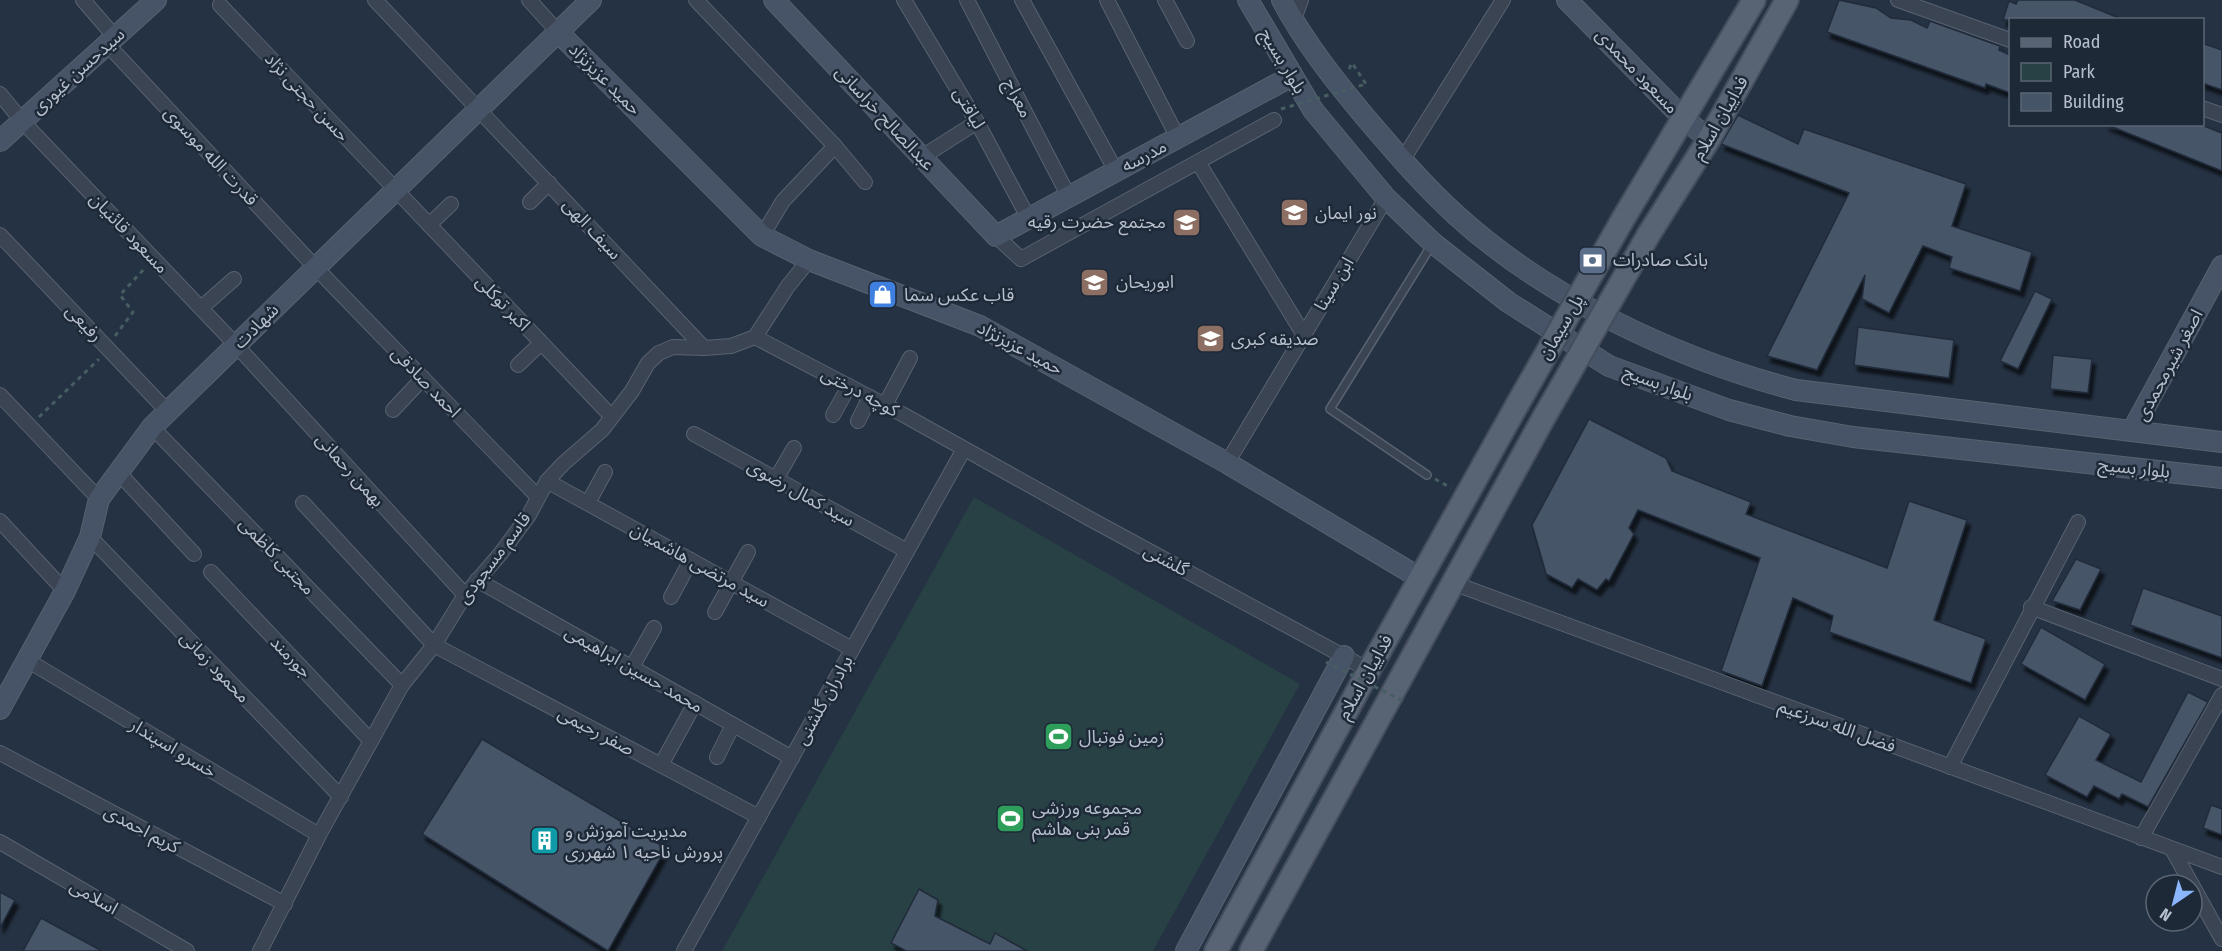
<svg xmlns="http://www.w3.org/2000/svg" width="2222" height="951" viewBox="0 0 2222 951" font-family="'Fira Sans Condensed','Noto Sans Arabic',sans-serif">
<defs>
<filter id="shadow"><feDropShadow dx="3.5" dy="6" stdDeviation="1.5" flood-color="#0009"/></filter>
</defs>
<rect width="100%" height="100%" fill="#253243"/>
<polygon fill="#274144" points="974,497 1300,684 1153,951 722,951"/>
<g fill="#465468" stroke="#202b3a" stroke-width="1.5" filter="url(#shadow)">
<polygon points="1839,0 1876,8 1891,18 1911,20 1927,28 1930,21 2000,46 1999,50 2010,55 2010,93 1986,84 1985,88 1827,32"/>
<polygon points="2018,0 2075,0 2124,20 2003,20 2009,1 2016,4"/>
<polygon points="2202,43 2222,50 2222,90 2202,83"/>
<polygon points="1738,115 1798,144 1804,129 1966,184 1952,226 2032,252 2020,291 1949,268 1952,257 1923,246 1889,313 1862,299 1865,275 1817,370 1767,356 1849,193 1721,144"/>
<polygon points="2105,124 2199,124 2222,133 2222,171"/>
<polygon points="2035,291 2052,299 2018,369 2000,361"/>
<polygon points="1858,327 1954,340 1949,378 1854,365"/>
<polygon points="2053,355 2092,359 2088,393 2050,389"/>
<polygon points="1589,419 1666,458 1672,471 1751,502 1746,514 1887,568 1909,501 1967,520 1934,620 1986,639 1971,683 1829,632 1833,616 1793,598 1762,686 1721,671 1760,558 1638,510 1629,528 1634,534 1609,581 1606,579 1597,590 1578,579 1572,588 1546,574 1532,525"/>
<polygon points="2076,559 2101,569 2080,610 2052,601"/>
<polygon points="2143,588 2222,616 2222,658 2130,625"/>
<polygon points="2041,627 2105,664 2085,700 2021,664"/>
<polygon points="2188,692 2208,702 2148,807 2122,794 2119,799 2094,786 2087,797 2045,775 2079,716 2111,734 2096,760 2141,782"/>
<polygon points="482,739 666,848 608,951 422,834"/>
<polygon points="2211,805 2222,809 2222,835 2203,828"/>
<polygon points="919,889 938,900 935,916 990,944 995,933 1027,951 906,951 891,943"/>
<polygon points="0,892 15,900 0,928"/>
<polygon points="41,918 102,951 23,951"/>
</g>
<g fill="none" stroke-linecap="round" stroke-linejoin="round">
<defs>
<polyline id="lane" points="1427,475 1330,409 1431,246"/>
<g id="street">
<polyline points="83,0 115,37"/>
<polyline points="375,0 704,348"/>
<polyline points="529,0 558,32"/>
<polyline points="696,0 835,146 865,182"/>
<polyline points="904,0 977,122 1029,219"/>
<polyline points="967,0 1069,197"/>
<polyline points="1022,0 1116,171"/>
<polyline points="1107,0 1178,138"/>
<polyline points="1165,0 1187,41"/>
<polyline points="1898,0 2010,40"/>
<polyline points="220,5 612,417"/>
<polyline points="1294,19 1301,0"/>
<polyline points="107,44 315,267 538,497"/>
<polyline points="0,94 22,121 236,345 465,595"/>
<polyline points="2202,108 2222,115"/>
<polyline points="922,157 977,122"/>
<polyline points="1402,161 1503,0"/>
<polyline points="1198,162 1304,335"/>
<polyline points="530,202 549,183"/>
<polyline points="429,225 451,204"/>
<polyline points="0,235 168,412"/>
<polyline points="762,236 783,201 835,146"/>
<polyline points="996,236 1021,259 1274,120"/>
<polyline points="201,308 234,279"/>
<polyline points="755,337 902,414 1092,520 1369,670"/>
<polyline points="518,365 541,343"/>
<polyline points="0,395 99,499"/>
<polyline points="885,405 910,358"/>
<polyline points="393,410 423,378"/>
<polyline points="833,415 849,386"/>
<polyline points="858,421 870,397"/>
<polyline points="152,427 402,685"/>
<polyline points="694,434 907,551"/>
<polyline points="1227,463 1386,198"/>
<polyline points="118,472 194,554"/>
<polyline points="776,479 794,448"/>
<polyline points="547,481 852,649"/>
<polyline points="303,503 434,645 759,817"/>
<polyline points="588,503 605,472"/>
<polyline points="0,521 65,591"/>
<polyline points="90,537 341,797"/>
<polyline points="211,572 371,741"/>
<polyline points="477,580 792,758"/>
<polyline points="1453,583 2222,867"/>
<polyline points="671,597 691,560"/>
<polyline points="2031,607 2222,679"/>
<polyline points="715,612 748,552"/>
<polyline points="27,660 319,835"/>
<polyline points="632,667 654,628"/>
<polyline points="0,753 285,904"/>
<polyline points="717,757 733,725"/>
<polyline points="661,765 695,703"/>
<polyline points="1950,767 2078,522"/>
<polyline points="2141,838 2222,695"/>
<polyline points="0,842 187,951"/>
<polyline points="2172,849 2192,885"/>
<polyline points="2192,885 2222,939"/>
<polyline points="260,951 319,835 402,685 434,645 465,595 501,553 529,515 547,481 564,463 602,430 632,391 648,363 659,353 673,347 704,348 731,346 755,337 788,286 809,260"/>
<polyline points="684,951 964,449"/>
</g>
<g id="secondary">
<polyline points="774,0 996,236 1292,76"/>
<polyline points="1248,0 1313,110 1386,198 1433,243 1508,302 1609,366 1729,410 1790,426 1853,437 2222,478"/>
<path d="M1282 0C1304 42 1336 82 1366 118 1395 152 1423 185 1456 215 1547 298 1677 359 1796 390L2222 442"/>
<polyline points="1567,0 1683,118 1709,139"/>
<polyline points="558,32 762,236 809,260 980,326 1227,463 1420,578"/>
<polyline points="0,141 156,0"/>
<polyline points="2132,431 2222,266"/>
<polyline points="0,709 65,591 90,537 99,499 152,427 591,0"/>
<polyline points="1186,951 1344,656"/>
</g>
<g id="primary">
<polyline points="1623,219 1754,0"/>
<polyline points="1649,234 1709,139 1787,0"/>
<polyline points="1216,951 1369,670 1517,405"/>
<polyline points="1251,951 1543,419"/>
</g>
</defs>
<use href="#lane" stroke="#586270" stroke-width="10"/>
<use href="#street" stroke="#586270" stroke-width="16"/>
<use href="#secondary" stroke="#586270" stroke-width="22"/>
<use href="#primary" stroke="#434d5c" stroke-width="26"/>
<g stroke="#465e61" stroke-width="3" stroke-dasharray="4.5 4.5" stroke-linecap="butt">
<polyline points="1349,69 1352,63 1366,84"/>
<polyline points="115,336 133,312 120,295 144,269"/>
<polyline points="39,417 99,359"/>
<polyline points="1435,479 1451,488"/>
</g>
<use href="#lane" stroke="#3a4453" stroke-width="7"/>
<use href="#street" stroke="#3a4453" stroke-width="14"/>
<use href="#secondary" stroke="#475366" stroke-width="20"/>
<use href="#primary" stroke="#586373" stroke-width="22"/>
<defs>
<g id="primary-bridge">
<polyline points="1517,405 1623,219"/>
<polyline points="1543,419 1649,234"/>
</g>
</defs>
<use href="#primary-bridge" stroke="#434d5c" stroke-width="26" stroke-linecap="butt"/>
<g stroke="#465e61" stroke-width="3" stroke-dasharray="4.5 4.5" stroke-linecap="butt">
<polyline points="1281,109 1366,84"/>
<polyline points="1326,662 1405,702"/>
</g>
<use href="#primary-bridge" stroke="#586373" stroke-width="22"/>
</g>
<defs>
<symbol id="school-square" viewBox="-11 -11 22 22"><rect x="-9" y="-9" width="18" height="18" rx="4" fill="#8d6e63" stroke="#1e2938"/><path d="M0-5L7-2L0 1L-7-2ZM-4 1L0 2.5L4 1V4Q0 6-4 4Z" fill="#fff"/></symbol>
<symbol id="bank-square" viewBox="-11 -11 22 22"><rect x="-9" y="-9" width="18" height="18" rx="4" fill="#5c6f8a" stroke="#1e2938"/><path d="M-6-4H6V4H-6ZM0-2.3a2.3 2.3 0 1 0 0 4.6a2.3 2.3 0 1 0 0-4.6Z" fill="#fff"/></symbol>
<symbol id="shop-square" viewBox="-11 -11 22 22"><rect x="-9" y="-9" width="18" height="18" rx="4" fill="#3f7fe0" stroke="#1e2938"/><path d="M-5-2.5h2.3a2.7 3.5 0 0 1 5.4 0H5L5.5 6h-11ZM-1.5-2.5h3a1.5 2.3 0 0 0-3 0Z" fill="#fff"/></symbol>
<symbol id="stadium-square" viewBox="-11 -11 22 22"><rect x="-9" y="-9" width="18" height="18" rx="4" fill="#2e9e5b" stroke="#1e2938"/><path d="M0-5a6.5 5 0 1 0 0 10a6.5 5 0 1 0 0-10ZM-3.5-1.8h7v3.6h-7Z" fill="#fff"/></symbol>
<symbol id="building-square" viewBox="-11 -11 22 22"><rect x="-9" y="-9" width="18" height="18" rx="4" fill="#0f9aa8" stroke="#1e2938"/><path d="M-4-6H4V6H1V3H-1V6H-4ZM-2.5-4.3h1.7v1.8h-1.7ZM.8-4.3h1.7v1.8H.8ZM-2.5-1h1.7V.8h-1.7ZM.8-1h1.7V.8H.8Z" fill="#fff"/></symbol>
</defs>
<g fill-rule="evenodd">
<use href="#school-square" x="1278" y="196" width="33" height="33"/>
<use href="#school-square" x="1170" y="206" width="33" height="33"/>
<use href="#bank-square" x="1576" y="244" width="33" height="33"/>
<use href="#school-square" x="1078" y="266" width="33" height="33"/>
<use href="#shop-square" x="866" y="278" width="33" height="33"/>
<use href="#school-square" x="1194" y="322" width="33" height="33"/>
<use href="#stadium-square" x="1042" y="720" width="33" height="33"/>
<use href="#stadium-square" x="994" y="802" width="33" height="33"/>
<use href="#building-square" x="528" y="824" width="33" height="33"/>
</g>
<g text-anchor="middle" stroke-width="5" stroke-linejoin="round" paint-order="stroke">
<g font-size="18" fill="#b7bfcd" stroke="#1e2938">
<text transform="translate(1283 61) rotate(59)" y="6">بلوار بسیج</text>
<text transform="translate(78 71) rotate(-42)" y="6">سیدحسن غیوری</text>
<text transform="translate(1637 71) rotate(46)" y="6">مسعود محمدی</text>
<text transform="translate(605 79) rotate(45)" y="6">حمید عزیزنژاد</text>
<text transform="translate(307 97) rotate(47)" y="6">حسن حجتی نژاد</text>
<text transform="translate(1018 98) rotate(63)" y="6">معراج</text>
<text transform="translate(969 108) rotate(60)" y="6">لیاقتی</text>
<text transform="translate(885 118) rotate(47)" y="6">عبدالصالح خراسانی</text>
<text transform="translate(1720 118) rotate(-60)" y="6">فداییان اسلام</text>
<text transform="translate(211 156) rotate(47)" y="6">قدرت الله موسوی</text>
<text transform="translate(1144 156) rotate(-28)" y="6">مدرسه</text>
<text transform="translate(592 229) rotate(47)" y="6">سیف الهی</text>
<text transform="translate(129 233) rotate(46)" y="6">مسعود قائنیان</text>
<text transform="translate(1334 284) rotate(-59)" y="6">ابن سینا</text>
<text transform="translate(503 303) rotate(46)" y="6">اکبر توکلی</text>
<text transform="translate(84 323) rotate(46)" y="6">رفیعی</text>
<text transform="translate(256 326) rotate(-45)" y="6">شهادت</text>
<text transform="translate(1561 327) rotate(-60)" y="6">پل سیمان</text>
<text transform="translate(1020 348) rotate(28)" y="6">حمید عزیزنژاد</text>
<text transform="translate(2169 365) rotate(-62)" y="6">اصغر شیرمحمدی</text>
<text transform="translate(426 382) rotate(46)" y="6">احمد صادقی</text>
<text transform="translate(1658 383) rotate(20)" y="6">بلوار بسیج</text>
<text transform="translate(860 392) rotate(28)" y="6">کوچه درختی</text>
<text transform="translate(2134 468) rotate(6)" y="6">بلوار بسیج</text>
<text transform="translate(350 470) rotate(48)" y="6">بهمن رحمانی</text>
<text transform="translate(801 493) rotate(29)" y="6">سید کمال رضوی</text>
<text transform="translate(277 556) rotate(46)" y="6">مجتبی کاظمی</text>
<text transform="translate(494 558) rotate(-53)" y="6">قاسم مسجودی</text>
<text transform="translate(1166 560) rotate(28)" y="6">گلشنی</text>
<text transform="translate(700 565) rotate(29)" y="6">سید مرتضی هاشمیان</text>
<text transform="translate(291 657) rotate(46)" y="6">جورمند</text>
<text transform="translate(215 667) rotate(46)" y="6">محمود زمانی</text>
<text transform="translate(634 669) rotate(30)" y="6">محمد حسین ابراهیمی</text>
<text transform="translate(1365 677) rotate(-61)" y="6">فداییان اسلام</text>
<text transform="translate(824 700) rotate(-61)" y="6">برادران گلشنی</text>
<text transform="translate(1837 726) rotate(20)" y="6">فضل الله سرزعیم</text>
<text transform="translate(596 731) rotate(28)" y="6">صفر رحیمی</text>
<text transform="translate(173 748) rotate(31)" y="6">خسرو اسپندار</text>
<text transform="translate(142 829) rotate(28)" y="6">کریم احمدی</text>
<text transform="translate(94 897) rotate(30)" y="6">اسلامی</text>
</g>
<g font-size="18" fill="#b7bfcd" stroke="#1e2938" text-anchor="start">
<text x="1315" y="219">نور ایمان</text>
<text x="1166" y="228" text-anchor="end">مجتمع حضرت رقیه</text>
<text x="1613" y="266">بانک صادرات</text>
<text x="1116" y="288">ابوریحان</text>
<text x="904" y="301">قاب عکس سما</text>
<text x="1231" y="345">صدیقه کبری</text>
<text x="1079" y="743">زمین فوتبال</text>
<text x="1032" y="814">مجموعه ورزشی<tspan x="1032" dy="21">قمر بنی هاشم</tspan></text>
<text x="565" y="837">مدیریت آموزش و<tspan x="565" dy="21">پرورش ناحیه ۱ شهرری</tspan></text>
</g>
</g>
<rect x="2009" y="18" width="195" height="108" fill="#1e2938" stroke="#5b6574" stroke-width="1.5"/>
<rect x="2021" y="38" width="30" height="9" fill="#586373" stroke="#5b6574" stroke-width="1.5"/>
<text x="2063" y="48" font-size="18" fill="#b7bfcd">Road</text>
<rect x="2021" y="63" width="30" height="18" fill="#274144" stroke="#5b6574" stroke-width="1.5"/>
<text x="2063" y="78" font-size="18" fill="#b7bfcd">Park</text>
<rect x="2021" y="93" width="30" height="18" fill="#465468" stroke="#5b6574" stroke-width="1.5"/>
<text x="2063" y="108" font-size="18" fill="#b7bfcd">Building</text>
<g transform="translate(2174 903) rotate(215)"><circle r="28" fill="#1e2938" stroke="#5b6574" stroke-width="1.5"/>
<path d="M0-4.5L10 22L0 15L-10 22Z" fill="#8bb6fd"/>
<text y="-9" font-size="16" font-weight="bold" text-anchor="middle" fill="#b7bfcd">N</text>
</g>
</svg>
